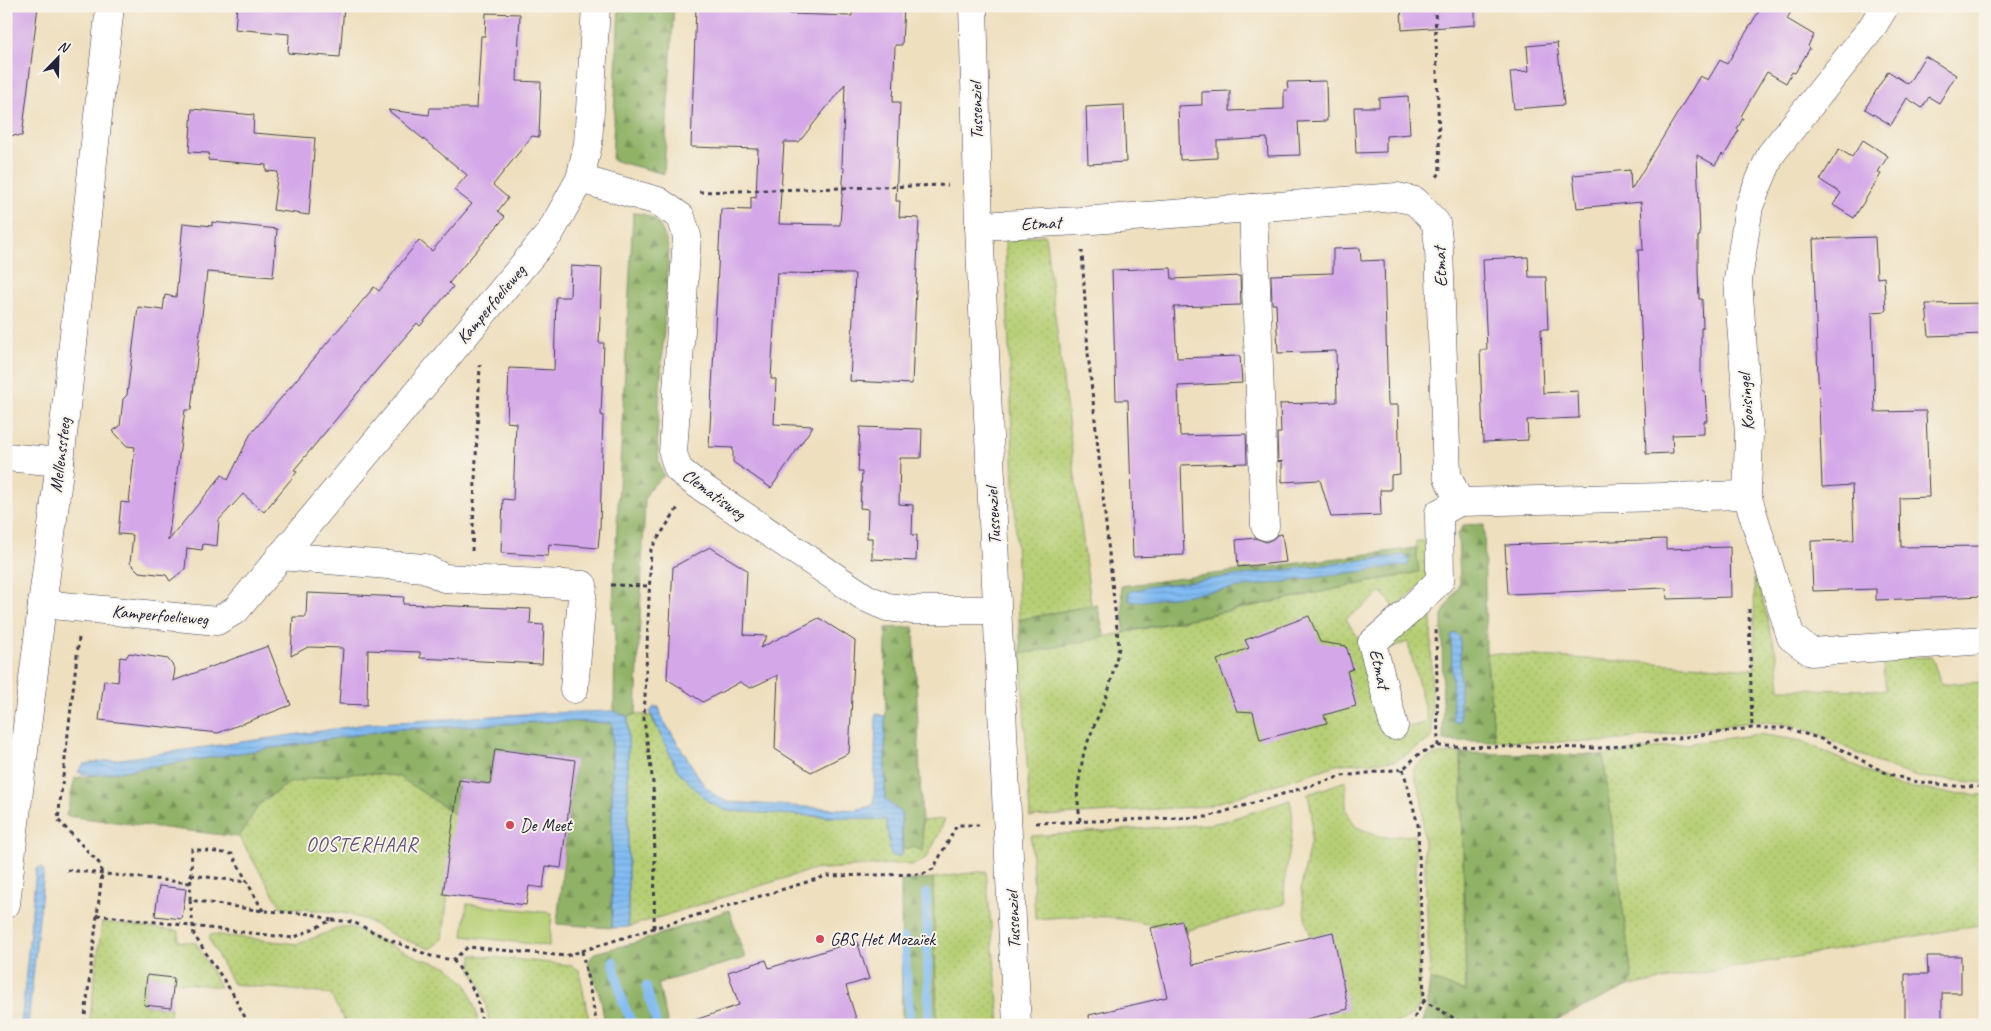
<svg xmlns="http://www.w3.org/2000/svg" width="1991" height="1031" viewBox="0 0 1991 1031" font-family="Caveat,sans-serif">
<defs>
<pattern id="grass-dots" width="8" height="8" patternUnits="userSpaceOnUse" patternTransform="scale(1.25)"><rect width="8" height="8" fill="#b6cf74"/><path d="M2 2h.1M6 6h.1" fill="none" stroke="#9cb165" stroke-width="1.8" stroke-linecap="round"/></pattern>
<pattern id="forest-firs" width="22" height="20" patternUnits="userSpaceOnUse" patternTransform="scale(1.25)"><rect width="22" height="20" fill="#90b266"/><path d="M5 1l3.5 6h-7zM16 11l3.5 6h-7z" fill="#759055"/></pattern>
<pattern id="water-rules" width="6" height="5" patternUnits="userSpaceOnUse" patternTransform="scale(1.25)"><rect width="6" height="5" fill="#81bbf2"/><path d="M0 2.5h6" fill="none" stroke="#6fa0d0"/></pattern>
</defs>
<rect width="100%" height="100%" fill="#f7f3e8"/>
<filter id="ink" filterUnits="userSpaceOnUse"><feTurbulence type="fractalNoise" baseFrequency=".02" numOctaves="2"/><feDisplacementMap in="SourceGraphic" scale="10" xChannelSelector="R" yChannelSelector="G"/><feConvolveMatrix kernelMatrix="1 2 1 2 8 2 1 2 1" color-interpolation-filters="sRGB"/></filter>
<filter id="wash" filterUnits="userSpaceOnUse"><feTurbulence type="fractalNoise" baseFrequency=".0096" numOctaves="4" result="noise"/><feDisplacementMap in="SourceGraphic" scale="20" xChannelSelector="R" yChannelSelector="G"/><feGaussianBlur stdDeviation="1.12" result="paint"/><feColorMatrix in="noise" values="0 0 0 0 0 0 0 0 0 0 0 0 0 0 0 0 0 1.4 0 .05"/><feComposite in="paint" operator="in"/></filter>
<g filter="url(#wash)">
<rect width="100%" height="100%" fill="#eedfbe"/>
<g fill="url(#grass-dots)" stroke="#6c7858">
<polygon points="1045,235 1091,605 1019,620 1005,238"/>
<polygon points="1416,541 1427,541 1428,578 1395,608 1382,592 1346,619 1358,638 1386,733 1428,722 1408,642 1386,649 1386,644 1431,609 1432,738 1396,761 1340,764 1207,806 1030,817 1021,654 1418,572"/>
<polygon points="1754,566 1777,657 1780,689 1886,690 1882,659 1932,657 1941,684 1985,682 1985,783 1917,777 1882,765 1818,734 1791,725 1760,721 1605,742 1495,741 1486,653 1755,669"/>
<polygon points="636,714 651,716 678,771 727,811 887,820 891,856 902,856 903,849 914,847 923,851 922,821 945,819 939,834 927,857 914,865 892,864 811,870 628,927 628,717"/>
<polygon points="1759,734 1802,741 1895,785 1948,793 1985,795 1985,924 1628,986 1632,979 1603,755"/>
<path d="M1461 753 1466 993 1430 979 1422 800 1413 770C1429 752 1439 754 1461 753Z"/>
<polygon points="363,773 398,776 456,815 443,939 430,949 395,936 366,920 344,913 281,907 239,837 260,803 289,783 324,776"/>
<path d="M1346 781V810L1356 827 1383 837 1415 835 1420 1005C1413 1016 1408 1020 1395 1023V1025H1330L1319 963 1305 918 1301 888 1311 839 1312 813 1308 794Z"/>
<path d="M1290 800C1299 836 1281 868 1285 904L1188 930 1141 923 1109 917 1076 916 1035 919 1031 836 1209 824 1225 821Z"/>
<polygon points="986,871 1000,1025 937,1025 933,878"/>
<polygon points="102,922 179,931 178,941 196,943 220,987 174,982 174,978 147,975 144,1005 171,1008 169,1025 89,1025"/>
<polygon points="341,927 350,927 419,958 449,967 467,985 477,1014 477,1025 347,1025 330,994 233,984 210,941 210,934 298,944"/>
<polygon points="472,955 570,965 579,970 590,1025 490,1025 482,988 471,970"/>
</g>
<g fill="url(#forest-firs)" stroke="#596a50">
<polygon points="619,6 674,6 664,174 612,160"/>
<path d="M633 213C658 213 663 229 669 250L657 437 659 463 664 476 650 488 645 498 636 714 628 717 614 711 615 623 612 622Z"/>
<polygon points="1484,524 1486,653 1495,741 1443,741 1442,615 1460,583 1458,534 1463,525"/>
<polygon points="1416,548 1419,572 1124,632 1121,586"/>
<polygon points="1097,604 1105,637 1021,654 1019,620"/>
<polygon points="914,627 923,851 914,847 903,849 901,813 885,799 886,628"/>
<polygon points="562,721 612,723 612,928 557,924 574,760 495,749 490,784 458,779 456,815 398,776 363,773 324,776 289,783 260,803 239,837 66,816 75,778 388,730"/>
<polygon points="1461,753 1603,755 1632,979 1628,986 1546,1025 1422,1025 1426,1011 1430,979 1466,992"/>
<polygon points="933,878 937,1025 902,1025 901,881"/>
<polygon points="729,910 745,958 658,983 668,1025 605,1025 601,1000 588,963 594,953 638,942"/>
</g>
<polygon fill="#b6cf74" stroke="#6c7858" points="467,904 552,913 549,946 463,936"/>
<g fill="url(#water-rules)" stroke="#526e96">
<polygon points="1404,555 1409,559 1408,565 1135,602 1129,600 1129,592 1147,587"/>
<polygon points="1456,633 1460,637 1460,722 1458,723 1453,721 1451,635"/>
<polygon points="654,707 659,707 662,718 704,785 716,796 728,802 855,810 874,805 876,714 885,716 885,799 901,813 902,856 891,856 886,820 727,811 707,801 678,771 650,712"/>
<polygon points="614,711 628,717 628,927 612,928 612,723 562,721 388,730 97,775 83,774 78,772 84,764 321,731 366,724 541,713"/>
<polygon points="41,867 44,870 28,1025 21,1025 36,869"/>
</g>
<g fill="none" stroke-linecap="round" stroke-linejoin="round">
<g stroke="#81bbf2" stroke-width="9">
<polyline points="926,893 929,1025"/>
<polyline points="904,938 910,1025"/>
<polyline points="613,961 623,1003 633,1025"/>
<polyline points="646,986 657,1025"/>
</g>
</g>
<g id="blocks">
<g fill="#d4a8e8" fill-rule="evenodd">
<polygon points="6,6 38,6 22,136 6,135"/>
<polygon points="237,6 344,6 340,57 288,53 289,34 235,29"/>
<path d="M696 6H789V14L852 16V6H904L902 45H895L893 102H900L896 201H900L899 217 919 218 912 384 850 381 855 274 777 273 771 379H776L774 424 813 426 771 488 733 462V448L709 447 721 209 751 210V197L756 198 758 149 691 147ZM845 84 842 167 844 168 840 225 779 224 784 142H799Z"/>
<polygon points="1401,6 1475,6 1475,25 1402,30"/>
<polygon points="1762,6 1794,6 1787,19 1814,35 1808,46 1810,48 1795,73 1792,72 1786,83 1767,72 1741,116 1743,118 1737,129 1739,130 1724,156 1722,154 1715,165 1697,155 1700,236 1698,236 1698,272 1699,299 1702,299 1703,328 1701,328 1701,378 1703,391 1705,391 1707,421 1704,421 1704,434 1672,435 1673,453 1646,454 1638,250 1643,250 1641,202 1577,208 1573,175 1630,170 1631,190 1700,76 1708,80 1720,60 1727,64"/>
<polygon points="486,13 520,14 517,81 541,82 539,137 532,136 493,185 508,198 498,211 505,217 449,283 453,287 420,326 417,323 380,366 294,470 297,472 264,512 243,494 219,520 217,546 203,544 202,550 187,548 185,569 170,581 166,575 139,572 130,563 133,535 118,534 121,502 129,503 135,447 127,446 113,431 120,426 123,399 127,395 138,307 163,310 165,295 176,297 183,223 212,226 212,222 277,229 273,277 207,272 191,410 185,410 168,541 222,475 228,480 250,435 374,287 379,291 419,240 432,251 472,204 454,190 467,175 388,110 429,115 430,108 477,108 481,36 485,36"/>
<polygon points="1557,43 1564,105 1514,109 1510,72 1529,71 1527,46"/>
<polygon points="1925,56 1956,75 1939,103 1929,97 1922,108 1907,98 1891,125 1865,109 1888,71 1908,84"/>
<polygon points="1326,81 1327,121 1298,122 1300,155 1268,156 1267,138 1217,141 1217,158 1180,160 1178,106 1202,105 1202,92 1230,91 1230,111 1284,109 1284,90 1288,90 1287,82"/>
<polygon points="1408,96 1410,134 1386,136 1386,152 1356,153 1354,107 1379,107 1379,98"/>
<polygon points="1124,105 1126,162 1088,164 1086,107"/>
<polygon points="192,109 254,115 253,133 315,138 309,215 273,210 278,172 266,171 266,165 208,160 209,153 189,152"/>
<polygon points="1863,140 1888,156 1878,172 1881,174 1854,218 1833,205 1841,193 1820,180 1839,149 1852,157"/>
<polygon points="1875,237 1877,278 1884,277 1886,311 1872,312 1875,412 1926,411 1929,497 1900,498 1901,547 1985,546 1985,596 1876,600 1876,589 1813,591 1811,541 1854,540 1852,485 1822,487 1813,239"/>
<polygon points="1360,248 1361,261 1384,260 1388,405 1398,405 1400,474 1391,475 1391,490 1380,490 1381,515 1331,517 1320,480 1282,482 1282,461 1278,462 1277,433 1281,433 1280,404 1337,402 1336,351 1278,353 1276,304 1272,304 1271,275 1333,273 1333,249"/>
<polygon points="1528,257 1529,277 1546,277 1548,329 1541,329 1543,393 1578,391 1579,418 1527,420 1528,440 1483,442 1480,350 1487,350 1483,259"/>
<polygon points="571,266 602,268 599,343 604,343 601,415 603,415 600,527 598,548 549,544 548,556 501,553 503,499 513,500 514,475 516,423 507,422 509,368 554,370 556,297 570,297"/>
<polygon points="1171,268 1172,279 1240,276 1241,305 1174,307 1177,358 1240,356 1242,383 1178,386 1180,436 1246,434 1247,463 1181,465 1184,555 1133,557 1128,400 1116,400 1112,270"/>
<polygon points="1985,303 1985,334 1929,336 1926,304"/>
<polygon points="860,427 922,429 921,458 900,458 899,504 913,505 912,535 917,535 916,561 872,559 872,538 867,538 868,509 860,508 862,472 858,472"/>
<polygon points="1282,534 1286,562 1238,567 1236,540 1255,538 1266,542 1273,539 1277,535"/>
<polygon points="1666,539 1666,549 1730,547 1731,597 1667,599 1666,588 1508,594 1505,545"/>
<polygon points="710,547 747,570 744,635 767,636 760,648 819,618 855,641 849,753 811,772 775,749 778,675 750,688 740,682 703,702 667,679 673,567"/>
<polygon points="307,593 404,597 403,604 531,609 530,624 544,625 542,664 420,658 420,652 368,650 367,705 339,704 343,648 308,647 291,656 293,617 306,617"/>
<polygon points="1309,616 1320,642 1346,646 1353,669 1347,671 1356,706 1324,715 1327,723 1260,740 1253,712 1237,711 1217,660 1249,648 1245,640"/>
<polygon points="268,646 291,705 218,733 99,720 104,680 118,682 120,657 126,658 129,653 168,659 175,669 173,681"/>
<polygon points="495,749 575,760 561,868 546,866 543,888 529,886 526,905 443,894 459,780 490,784"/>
<polygon points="159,886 186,889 182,919 155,916"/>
<polygon points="1182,921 1193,965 1333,932 1348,1009 1282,1025 1090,1025 1089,1015 1167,997 1151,928"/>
<polygon points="857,941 869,979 846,986 858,1025 692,1025 692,1021 739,1005 728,972 766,960 769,968"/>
<polygon points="1927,956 1961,956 1961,993 1942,993 1942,1025 1905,1025 1905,974 1928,974"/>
<polygon points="147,975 174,978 171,1008 144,1005"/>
</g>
</g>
</g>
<g filter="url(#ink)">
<use href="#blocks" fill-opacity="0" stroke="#413e4f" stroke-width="1"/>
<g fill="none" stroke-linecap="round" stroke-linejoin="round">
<defs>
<g id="minor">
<polyline points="973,6 979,226 1017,1025"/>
<polyline points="1885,6 1871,29 1771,154 1749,206 1738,280 1749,435 1747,495 1791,637 1811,652 1985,640"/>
<polyline points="580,179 658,201 681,217 687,236 673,453 678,469 694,482 866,598 887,607 913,610 997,610"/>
<polyline points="1253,208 1265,526"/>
<polyline points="979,226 1080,221 1397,197 1415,201 1436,223 1439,248 1447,475 1459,502 1747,495"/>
<polyline points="6,457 60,462"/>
<polyline points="280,556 424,568 444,578 583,585 574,689"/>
<polyline points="42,604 217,621 236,610 550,233 580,179 588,144 596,6"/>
<polyline points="1394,726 1372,643 1409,611 1440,580 1439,513 1459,502"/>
<polyline points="6,904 14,831 60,462 110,6"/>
</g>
</defs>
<use href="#minor" stroke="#413e4f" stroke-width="29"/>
<g stroke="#413e4f" stroke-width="3" stroke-dasharray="4 4" stroke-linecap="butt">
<polyline points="1435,6 1440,173 1435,179"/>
<polyline points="699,192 948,185"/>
<polyline points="472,551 480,365"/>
<polyline points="611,585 650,586"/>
<polyline points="1749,609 1752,728"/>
<polyline points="79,638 58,820 99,863 102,874 84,1025"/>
<polyline points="1438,746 1604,748 1752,728 1786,728 1821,739 1884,772 1911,781 1965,787 1985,786"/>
<polyline points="1403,769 1418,825 1424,1001 1466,1025"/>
<polyline points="1080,821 1077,792 1084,751 1109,689 1119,648 1088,353 1082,251"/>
<polyline points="1036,823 1207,817 1342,776 1403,769 1420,753 1438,746 1436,626"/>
<polyline points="67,870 191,883"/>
<polyline points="191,875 247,882"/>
<polyline points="190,900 194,935 233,994 249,1025"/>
<polyline points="263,911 232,854 192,849 190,900 263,911 312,914 331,920"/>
<polyline points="97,915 293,938 332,920 353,922 390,940 431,956 453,960 468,947 566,956 654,928 827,876 923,874 933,869 957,825 979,825"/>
<polyline points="654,928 655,859 653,783 644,720 651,549 679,506"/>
<polyline points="582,951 597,1025"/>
<path d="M453 960C470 982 480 997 482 1025"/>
<polyline points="1410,1025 1424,1001"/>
</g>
<use href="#minor" stroke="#fff" stroke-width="28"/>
</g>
</g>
<g fill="#d1495b" stroke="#f7f3e8" stroke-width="2">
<circle cx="510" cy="825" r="5"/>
<circle cx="820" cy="939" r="5"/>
</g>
<g text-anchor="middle" stroke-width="4" stroke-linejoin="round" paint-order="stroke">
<g font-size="18" fill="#22223b" stroke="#f7f3e8">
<text transform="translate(976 111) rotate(-91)" y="6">Tussenziel</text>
<text transform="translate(1041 223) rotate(-3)" y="6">Etmat</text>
<text transform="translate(1440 267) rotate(-93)" y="6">Etmat</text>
<text transform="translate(491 304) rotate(-50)" y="6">Kamperfoelieweg</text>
<text transform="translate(1746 402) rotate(-94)" y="6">Kooisingel</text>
<text transform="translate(60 455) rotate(-83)" y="6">Mellenssteeg</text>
<text transform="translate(714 494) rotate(36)" y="6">Clematisweg</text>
<text transform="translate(993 516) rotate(-93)" y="6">Tussenziel</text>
<text transform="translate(160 615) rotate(5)" y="6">Kamperfoelieweg</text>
<text transform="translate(1380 669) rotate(77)" y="6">Etmat</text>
<text transform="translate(1013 920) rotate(-92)" y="6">Tussenziel</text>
</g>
<g font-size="18" fill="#22223b" stroke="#f7f3e8" text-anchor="start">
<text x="520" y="831">De Meet</text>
<text x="830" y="945">GBS Het Mozaïek</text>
</g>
<g font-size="20" letter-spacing="1" fill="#605178" stroke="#f7f3e8">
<text x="362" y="851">OOSTERHAAR</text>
</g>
</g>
<rect width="1991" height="1031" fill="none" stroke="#f7f3e8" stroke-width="25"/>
<g transform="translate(58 58) rotate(23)" stroke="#f7f3e8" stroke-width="4" paint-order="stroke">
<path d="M0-4L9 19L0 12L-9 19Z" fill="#22223b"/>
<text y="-8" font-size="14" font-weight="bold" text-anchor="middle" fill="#22223b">N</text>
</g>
</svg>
